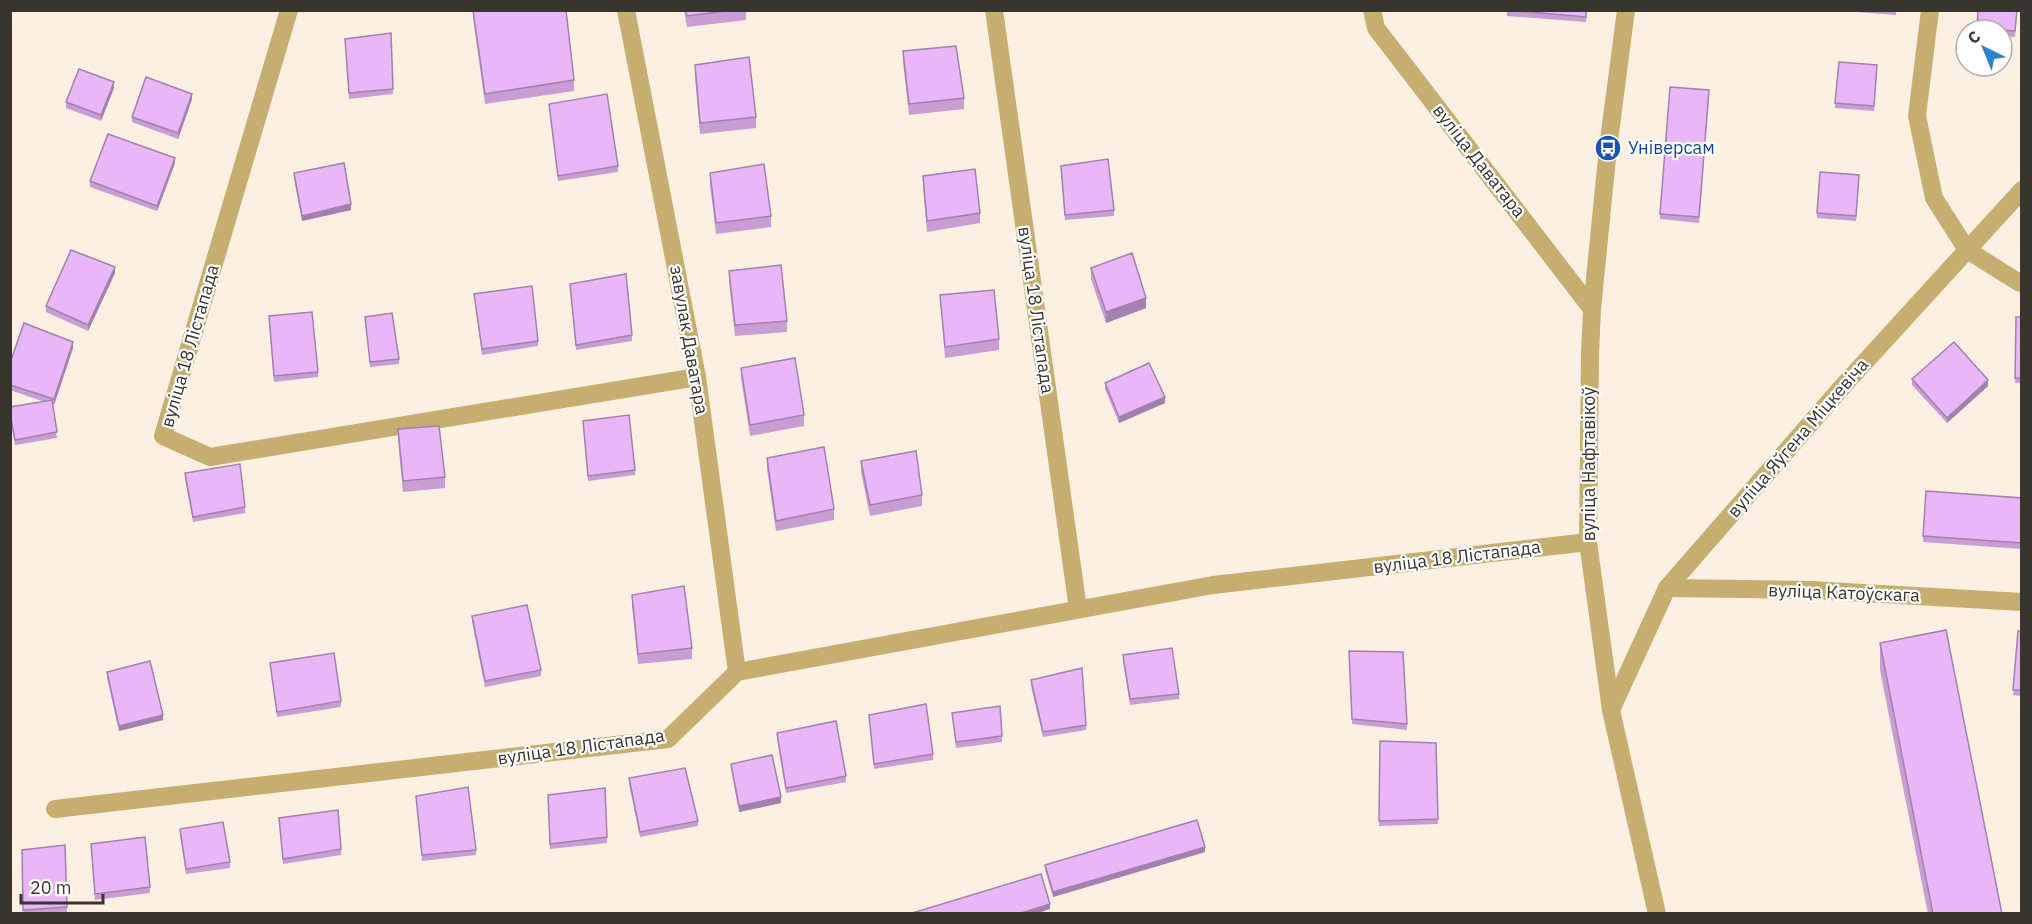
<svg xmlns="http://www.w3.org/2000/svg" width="2032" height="924" viewBox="0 0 2032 924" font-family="'IBM Plex Sans',sans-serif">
<rect width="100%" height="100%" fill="#fbf0e1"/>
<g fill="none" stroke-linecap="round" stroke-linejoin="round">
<g stroke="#c6ae71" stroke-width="18">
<polyline points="289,10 163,436 210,457 697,377"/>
<polyline points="626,10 697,377 737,672"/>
<polyline points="994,10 1078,609"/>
<polyline points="1372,10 1376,28 1592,309"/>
<polyline points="1930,10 1917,116 1934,198 1967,250 2018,282 2022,283"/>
<polyline points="1667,588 1811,590 2022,602"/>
<polyline points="55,809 668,739 737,672 1213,585 1588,542"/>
</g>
<g stroke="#c6ae71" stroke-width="18">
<polyline points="1626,10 1608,148 1592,309 1590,354 1588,542 1611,710 1657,914"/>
<polyline points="1611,710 1667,588 1843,386 2022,190"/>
</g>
</g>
<g fill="#c89dd4">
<polygon points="473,10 574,80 574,91 485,104 473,18"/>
<polygon points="684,10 746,10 746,20 687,27"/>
<polygon points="1587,10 1586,22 1507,16 1507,11"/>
<polygon points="1857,10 1896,10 1896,15 1857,12"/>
<polygon points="1978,10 2017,10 2015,37 2002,36 2002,30 1977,30"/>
<polygon points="391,33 393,94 349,99 345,39"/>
<polygon points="903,51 964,98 964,109 909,115 903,62"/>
<polygon points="695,65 756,117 756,128 700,134 695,76"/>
<polygon points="1877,65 1874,111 1835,108 1835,103"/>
<polygon points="114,88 101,121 66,108 66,102"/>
<polygon points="1709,95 1699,223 1660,219 1660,214"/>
<polygon points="192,99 178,139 132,122 132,117"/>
<polygon points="549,104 618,166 618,172 558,181"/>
<polygon points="175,163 157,211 90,187 90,181"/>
<polygon points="1061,171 1114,210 1114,216 1065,220"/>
<polygon points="294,173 351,210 302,221 294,179"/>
<polygon points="710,173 771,216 771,227 716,234 710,184"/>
<polygon points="923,176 980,213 980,223 927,232 923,187"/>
<polygon points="1859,180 1856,221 1817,218 1817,213"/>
<polygon points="1091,268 1146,308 1106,323 1091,279"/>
<polygon points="729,271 787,321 787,332 735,336 729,281"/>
<polygon points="115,273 88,331 46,312 46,306"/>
<polygon points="570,284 632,335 632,341 576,350"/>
<polygon points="474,294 538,341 538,346 482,355"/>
<polygon points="940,295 999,339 999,350 945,358"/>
<polygon points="365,317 399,359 399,364 370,367"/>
<polygon points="2016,317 2022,317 2022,383 2015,383"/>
<polygon points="269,321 318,372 318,377 274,382"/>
<polygon points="73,348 54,405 52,404 57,438 15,445 10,419 10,407 45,402 10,390 10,363"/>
<polygon points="741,368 804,415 804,426 750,436 741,378"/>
<polygon points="1912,379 1988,386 1947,423 1912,385"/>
<polygon points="1105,383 1165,403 1119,423 1105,389"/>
<polygon points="583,421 635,470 635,475 588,481"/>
<polygon points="398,429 445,477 445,488 403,492 398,440"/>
<polygon points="767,458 834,509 834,520 776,531 767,469"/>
<polygon points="861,461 922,495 922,506 870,516 861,472"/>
<polygon points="185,473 245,507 245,513 193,522 185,479"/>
<polygon points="2022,498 2022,549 1923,542 1923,536"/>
<polygon points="632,595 692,648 692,659 638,664 632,605"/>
<polygon points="472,616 541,670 541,676 485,687 472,622"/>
<polygon points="2022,631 2022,696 2013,695"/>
<polygon points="1880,643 2002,914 1928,914 1880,670"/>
<polygon points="1349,651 1403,652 1407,730 1352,724"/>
<polygon points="1123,655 1179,694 1179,699 1130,705 1123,661"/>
<polygon points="270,663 341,701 341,707 277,717"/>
<polygon points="107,672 163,720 119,731 107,678"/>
<polygon points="1031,680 1086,725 1086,730 1043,737 1031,686"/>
<polygon points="952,713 1002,736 1002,742 956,748"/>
<polygon points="869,715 933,754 933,760 874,769"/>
<polygon points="777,733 846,776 846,782 786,793 777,739"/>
<polygon points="1380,741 1436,743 1438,824 1379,826"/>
<polygon points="731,764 781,803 739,812 731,769"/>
<polygon points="629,778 698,821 698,826 640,837 629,784"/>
<polygon points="605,788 607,843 550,849 548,795"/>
<polygon points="416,796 476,850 476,855 422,861"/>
<polygon points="279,818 341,849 341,855 283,864"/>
<polygon points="180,829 230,862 230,868 186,874 180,835"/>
<polygon points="91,844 150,887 150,893 95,900"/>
<polygon points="65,845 67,912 51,914 23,914 22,850"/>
<polygon points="1205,852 1053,897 1045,870 1045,865"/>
</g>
<g fill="#a380ad">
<polygon points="114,82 114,88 101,121 101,115"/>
<polygon points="192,94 192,99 178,139 178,133"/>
<polygon points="175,158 175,163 157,211 157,206"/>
<polygon points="351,204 351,210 302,221 302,216"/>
<polygon points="115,267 115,273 88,331 88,325"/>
<polygon points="1146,298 1146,308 1106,323 1106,312"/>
<polygon points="73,342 73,348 54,405 54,399"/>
<polygon points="1988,380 1988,386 1947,423 1947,418"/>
<polygon points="1165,397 1165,403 1119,423 1119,417"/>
<polygon points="163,715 163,720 119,731 119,726"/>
<polygon points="781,797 781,803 739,812 739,806"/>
<polygon points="1205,847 1205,852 1053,897 1053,892"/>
<polygon points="1050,904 1050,909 1036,914 1018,914"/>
</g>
<g fill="#e9b7f7" stroke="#a380ad" stroke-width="1.5">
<polygon points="473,10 566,10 574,80 485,94"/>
<polygon points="686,10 734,10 687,16"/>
<polygon points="1507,10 1586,10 1586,17"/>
<polygon points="1978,10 2017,10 2015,31 1977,28"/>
<polygon points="391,33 393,89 349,93 345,39"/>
<polygon points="956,46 964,98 909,104 903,51"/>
<polygon points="749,57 756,117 700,123 695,65"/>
<polygon points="1839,62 1877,65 1874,106 1835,103"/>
<polygon points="79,69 114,82 101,115 66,102"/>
<polygon points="146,77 192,94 178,133 132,117"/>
<polygon points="1670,87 1709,90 1699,217 1660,214"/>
<polygon points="607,94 618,166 558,176 549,104"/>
<polygon points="108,134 175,158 157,206 90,181"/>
<polygon points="1108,159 1114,210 1065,215 1061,166"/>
<polygon points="344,163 351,204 302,216 294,173"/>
<polygon points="764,164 771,216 716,223 710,173"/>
<polygon points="975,169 980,213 927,221 923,176"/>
<polygon points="1820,172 1859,175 1856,216 1817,213"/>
<polygon points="71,250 115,267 88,325 46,306"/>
<polygon points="1132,253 1146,298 1106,312 1091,268"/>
<polygon points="781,265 787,321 735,325 729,271"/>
<polygon points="626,274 632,335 576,345 570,284"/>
<polygon points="532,286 538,341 482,349 474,294"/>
<polygon points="994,290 999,339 945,347 940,295"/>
<polygon points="312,312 318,372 274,376 269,316"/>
<polygon points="392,313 399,359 370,362 365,317"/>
<polygon points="2016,317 2022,317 2022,378 2015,378"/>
<polygon points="24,323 73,342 54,399 10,385 10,363"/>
<polygon points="1954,342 1988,380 1947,418 1912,379"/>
<polygon points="795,358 804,415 750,425 741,368"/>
<polygon points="1149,363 1165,397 1119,417 1105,383"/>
<polygon points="52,400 57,432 15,440 10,413 10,407"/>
<polygon points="629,415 635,470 588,476 583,421"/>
<polygon points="439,426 445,477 403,481 398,429"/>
<polygon points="824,447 834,509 776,521 767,458"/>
<polygon points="916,451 922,495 870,505 861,461"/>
<polygon points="240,464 245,507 193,517 185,473"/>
<polygon points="1926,491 2022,498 2022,543 1923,536"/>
<polygon points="684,586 692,648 638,654 632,595"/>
<polygon points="527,605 541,670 485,681 472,616"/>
<polygon points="1946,630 2002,914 1933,914 1880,643"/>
<polygon points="2018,631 2022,631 2022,690 2013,690"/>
<polygon points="1172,648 1179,694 1130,699 1123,655"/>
<polygon points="1349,651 1403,652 1407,724 1352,719"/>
<polygon points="334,653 341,701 277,712 270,663"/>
<polygon points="150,661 163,715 119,726 107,672"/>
<polygon points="1082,668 1086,725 1043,732 1031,680"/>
<polygon points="926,704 933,754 874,764 869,715"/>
<polygon points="1000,706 1002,736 956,742 952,713"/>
<polygon points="836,721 846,776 786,788 777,733"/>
<polygon points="1380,741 1436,743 1438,819 1379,821"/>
<polygon points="772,755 781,797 739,806 731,764"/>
<polygon points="685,768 698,821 640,832 629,778"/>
<polygon points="468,787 476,850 422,855 416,796"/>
<polygon points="605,788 607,837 550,844 548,795"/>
<polygon points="338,810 341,849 283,859 279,818"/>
<polygon points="1197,820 1205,847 1053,892 1045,865"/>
<polygon points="223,822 230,862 186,869 180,829"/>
<polygon points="145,837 150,887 95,894 91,844"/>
<polygon points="65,845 67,907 23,910 22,850"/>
<polygon points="1041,874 1050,904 1018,914 909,914"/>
</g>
<defs>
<symbol id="bus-disc" viewBox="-11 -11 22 22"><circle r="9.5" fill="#1a4fb4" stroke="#fff"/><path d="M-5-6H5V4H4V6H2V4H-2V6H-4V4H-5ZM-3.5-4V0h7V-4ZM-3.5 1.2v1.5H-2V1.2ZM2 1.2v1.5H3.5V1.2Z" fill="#fff"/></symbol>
</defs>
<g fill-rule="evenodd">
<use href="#bus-disc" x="1593" y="133" width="30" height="30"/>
</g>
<g text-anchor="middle" stroke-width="4.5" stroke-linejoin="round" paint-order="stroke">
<g font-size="18" fill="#164399" stroke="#fff" text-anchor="start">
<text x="1628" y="154">Універсам</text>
</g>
<g font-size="18" fill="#38342e" stroke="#fff">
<text transform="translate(1479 161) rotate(52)" y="6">вуліца Даватара</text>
<text transform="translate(1036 310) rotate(82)" y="6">вуліца 18 Лістапада</text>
<text transform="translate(689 340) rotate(80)" y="6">завулак Даватара</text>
<text transform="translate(190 346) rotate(-74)" y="6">вуліца 18 Лістапада</text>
<text transform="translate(1798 438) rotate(-49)" y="6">вуліца Яўгена Міцкевіча</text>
<text transform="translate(1589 464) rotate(-90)" y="6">вуліца Нафтавікоў</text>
<text transform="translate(1457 557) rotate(-7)" y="6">вуліца 18 Лістапада</text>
<text transform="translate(1844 593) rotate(2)" y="6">вуліца Катоўскага</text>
<text transform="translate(581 747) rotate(-8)" y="6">вуліца 18 Лістапада</text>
</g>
</g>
<rect width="2032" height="924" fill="none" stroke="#38342e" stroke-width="24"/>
<g transform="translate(1984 48) rotate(317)"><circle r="28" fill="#ffffff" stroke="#afaeab" stroke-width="1.5"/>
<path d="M0-4.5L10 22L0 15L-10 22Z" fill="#3181d1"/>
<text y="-9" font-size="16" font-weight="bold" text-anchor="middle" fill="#38342e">С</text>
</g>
<path d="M21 894v9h82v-9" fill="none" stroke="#38342e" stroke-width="3"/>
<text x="30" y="894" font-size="18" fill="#38342e" stroke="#ffffff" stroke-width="4.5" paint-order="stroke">20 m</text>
</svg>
